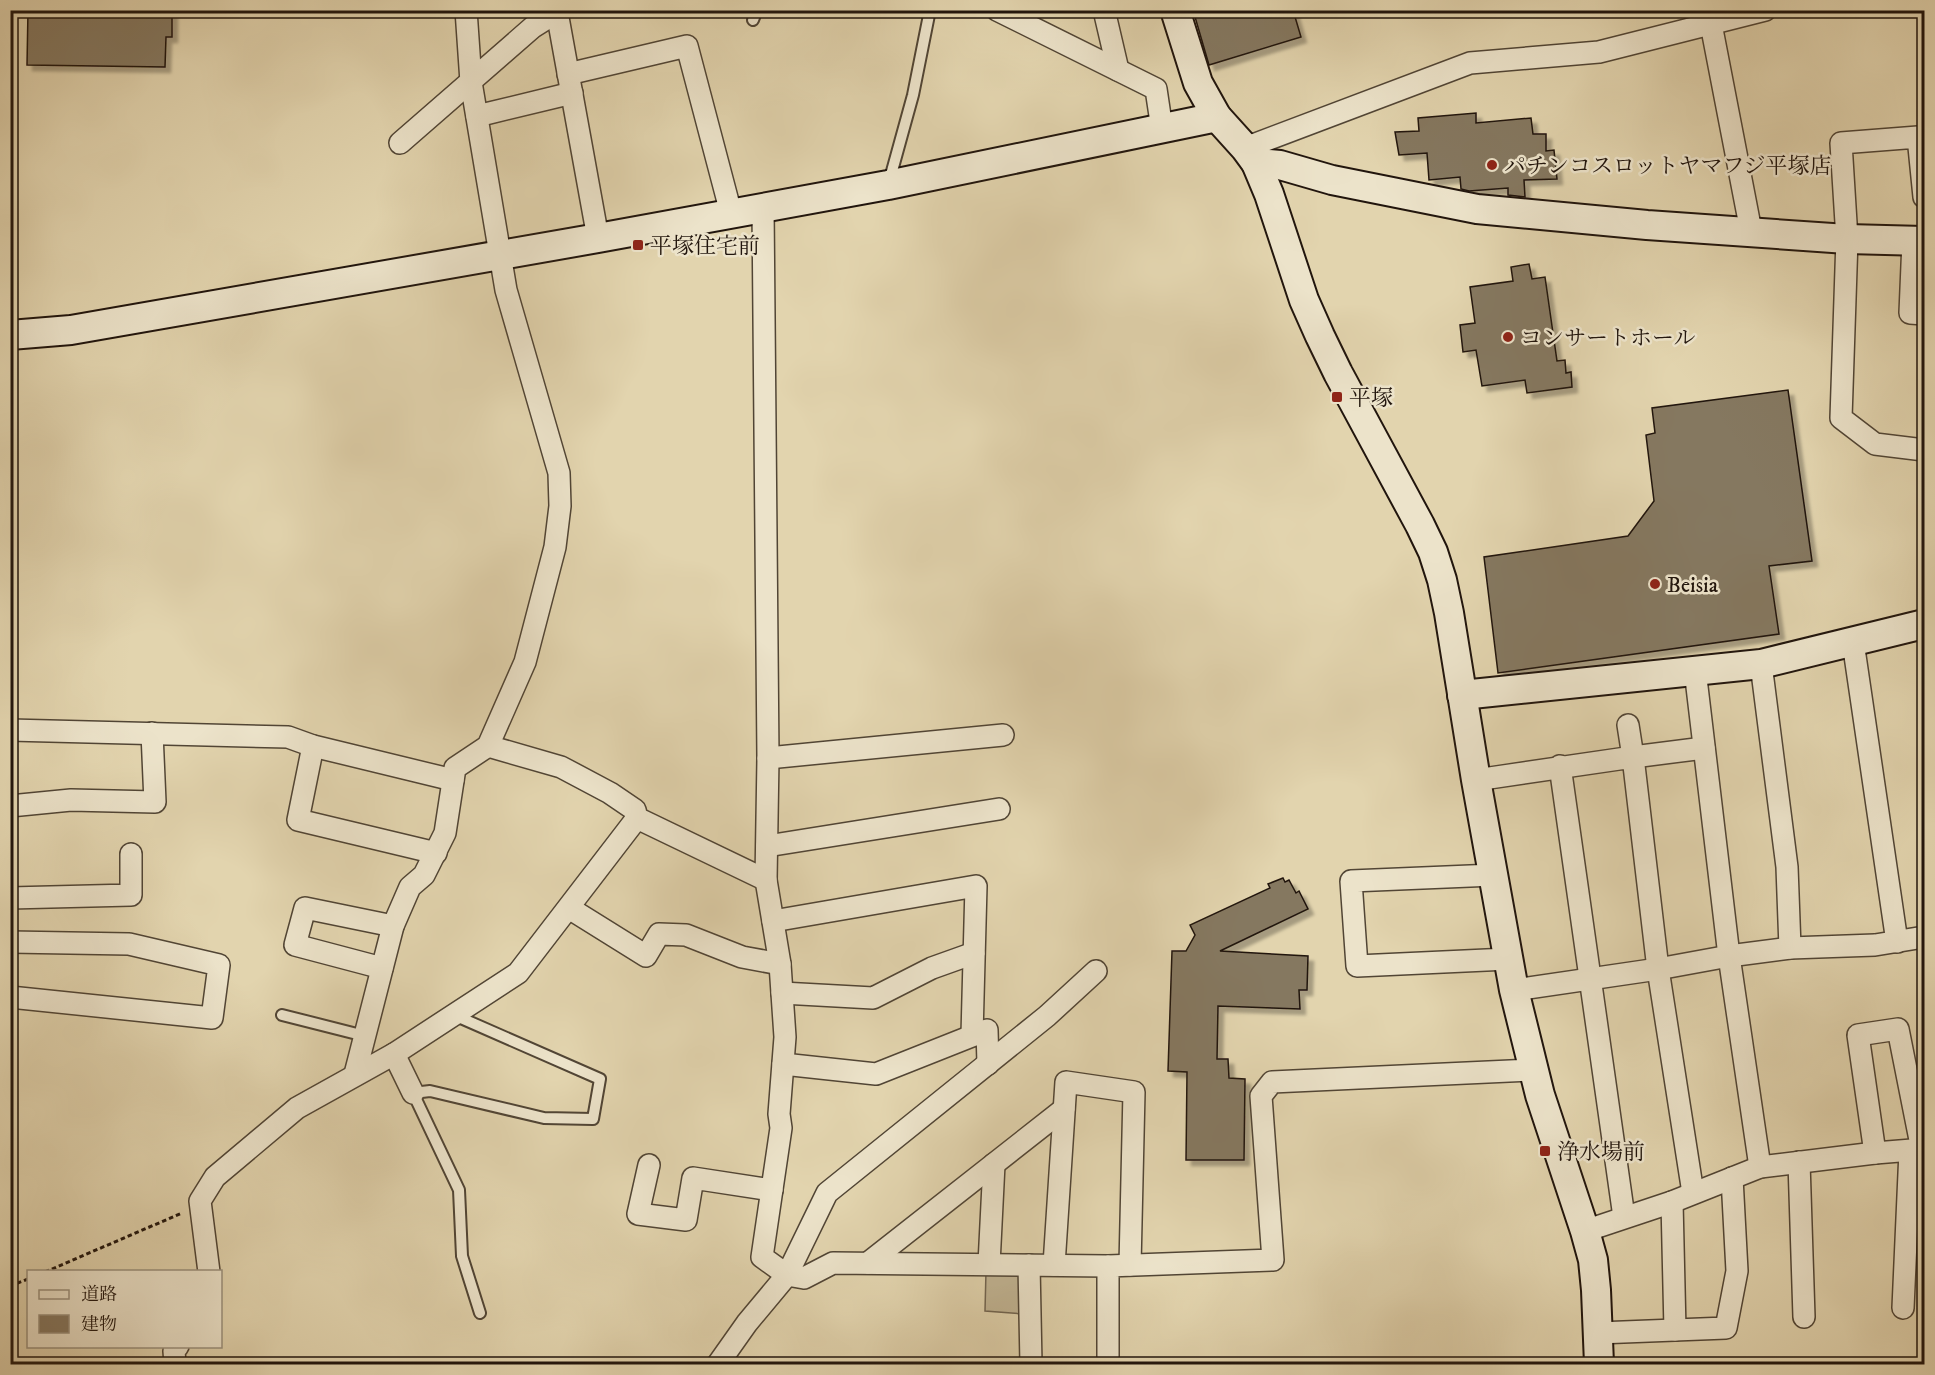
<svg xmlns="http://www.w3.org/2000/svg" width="1935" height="1375" viewBox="0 0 1935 1375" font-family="'IM FELL DW Pica','Noto Serif JP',serif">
<defs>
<filter id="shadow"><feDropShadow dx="5.5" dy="5.5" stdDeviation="1.5" flood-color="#0004"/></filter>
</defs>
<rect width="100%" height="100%" fill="#e2d4ae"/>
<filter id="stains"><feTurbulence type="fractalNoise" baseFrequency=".00333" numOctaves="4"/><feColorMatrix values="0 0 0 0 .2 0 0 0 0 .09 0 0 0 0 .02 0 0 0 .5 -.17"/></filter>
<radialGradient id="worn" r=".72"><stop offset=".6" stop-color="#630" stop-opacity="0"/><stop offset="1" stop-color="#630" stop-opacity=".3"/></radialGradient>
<polygon fill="#c1b493" stroke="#716450" stroke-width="1.5" points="986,1271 1019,1272 1023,1314 985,1311"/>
<g fill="#857861" stroke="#21150d" stroke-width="1.5" filter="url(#shadow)">
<polygon points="28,10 172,10 172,37 166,37 165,67 27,65"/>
<polygon points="1193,10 1293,10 1301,37 1209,65"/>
<polygon points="1476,113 1476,123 1531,118 1533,134 1546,134 1546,151 1554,150 1557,179 1524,180 1525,197 1508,195 1508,188 1469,191 1461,189 1460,177 1429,180 1427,153 1399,155 1395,132 1419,131 1418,118"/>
<polygon points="1529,264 1532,279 1545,277 1557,361 1565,360 1566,373 1571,372 1572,387 1527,393 1525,380 1482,386 1476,350 1463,352 1460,325 1475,323 1470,287 1513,281 1511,267"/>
<polygon points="1788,390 1812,561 1769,566 1779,634 1498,673 1484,557 1628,536 1654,501 1646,435 1655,433 1652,408"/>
<polygon points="1283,878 1285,882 1289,880 1296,893 1299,891 1308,909 1220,951 1308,956 1307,990 1299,990 1300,1009 1218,1006 1217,1059 1228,1059 1229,1078 1245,1079 1244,1160 1186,1160 1187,1072 1168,1071 1172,951 1186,951 1195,935 1190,925 1270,888 1268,884"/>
</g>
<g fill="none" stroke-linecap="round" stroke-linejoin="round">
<defs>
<g id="lane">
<polyline points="753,20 757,10"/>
<polyline points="889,182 913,95 930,10"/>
<polyline points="282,1015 365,1036"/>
<polyline points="454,1015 600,1079 593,1119 544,1118 430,1091 413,1093 459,1190 462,1256 480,1313"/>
</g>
<g id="street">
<polyline points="997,10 1156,89 1162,129"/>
<polyline points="1104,10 1118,70"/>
<polyline points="557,12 598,238"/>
<polyline points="1711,24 1751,231"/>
<polyline points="568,74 687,46 731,213"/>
<polyline points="477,116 572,93"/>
<polyline points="400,143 533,27 560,10"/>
<polyline points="1245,148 1470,63 1599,52 1765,10"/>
<polyline points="763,207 768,758 766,880 780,964 785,1037 779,1114 781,1128 762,1257 787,1275 804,1278 833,1263 1108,1266"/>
<polyline points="1913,241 1910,313 1924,314"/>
<polyline points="1924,450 1875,444 1841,418 1847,239 1841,143 1918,137 1924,197"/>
<polyline points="1853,642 1897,942"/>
<polyline points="1761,664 1787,867 1790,948"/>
<polyline points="1695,670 1729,956 1760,1167"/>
<polyline points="1628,725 1633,757 1704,748"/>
<polyline points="10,730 288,737 313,746 453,780"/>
<polyline points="313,746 298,820 436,853"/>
<polyline points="488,746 561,767 610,793 635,810 637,818 766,880"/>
<polyline points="768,758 1003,735"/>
<polyline points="1560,766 1624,1217"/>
<polyline points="1476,780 1633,757 1658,969 1693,1193"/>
<polyline points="10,806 71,800 155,802 152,733"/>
<polyline points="767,846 999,809"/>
<polyline points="1494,875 1351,881 1357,966 1508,959"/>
<polyline points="10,898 131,895 131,854"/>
<polyline points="569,908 646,956 659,934 686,935 742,957 780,964"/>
<polyline points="773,921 976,886 972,1035"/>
<polyline points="10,942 129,944 219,965 212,1018 10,997"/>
<polyline points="382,968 295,945 305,908 393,926"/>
<polyline points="1514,990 1658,969 1729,956 1790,948 1875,945 1924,937"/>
<polyline points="782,993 873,998 932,968 974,953"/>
<polyline points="394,1054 413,1093"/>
<polyline points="783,1064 876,1074 987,1030 988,1064"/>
<polyline points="355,1074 393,926 410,887 424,875 445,833 455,768 488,746 525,662 555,547 560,506 559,473 506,290 471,82 466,10"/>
<polyline points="1875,1153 1858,1035 1898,1029 1922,1150"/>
<polyline points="1799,1162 1804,1317"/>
<polyline points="649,1165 638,1214 686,1220 693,1178 772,1190"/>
<polyline points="1672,1202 1675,1330"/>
<polyline points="1585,1231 1672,1202 1760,1167 1875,1153 1924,1149"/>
<polyline points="868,1263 1064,1109"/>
<polyline points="989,1264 994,1164"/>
<polyline points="1029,1265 1031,1364"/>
<polyline points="1054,1265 1066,1082 1134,1092 1130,1265"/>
<polyline points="209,1272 200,1201 215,1177 297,1108 394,1054 518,973 637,818"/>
<polyline points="1903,1308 1910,1151"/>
<polyline points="1598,1333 1726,1328 1737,1271 1732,1178"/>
<polyline points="175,1364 174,1351 178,1346"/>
<polyline points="718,1364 747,1323 787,1275 827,1193 1047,1016 1096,971"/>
<polyline points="1108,1364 1108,1266 1273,1260 1261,1096 1272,1082 1533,1070"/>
</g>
<g id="secondary">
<polyline points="1175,10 1198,83 1217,117 1245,148 1256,163 1269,194 1304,300 1320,336 1338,373 1420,525 1433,552 1442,580 1449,613 1476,780 1514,990 1540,1095 1585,1231 1593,1260 1596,1290 1599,1364"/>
<polyline points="1256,163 1280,165 1332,180 1477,209 1647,225 1847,239 1924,241"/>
<polyline points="10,335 71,330 598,238 888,185 1217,117"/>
<polyline points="1462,695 1761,664 1924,624"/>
</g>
</defs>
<use href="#lane" stroke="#514535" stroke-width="14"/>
<use href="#street" stroke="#514535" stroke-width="24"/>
<use href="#secondary" stroke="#21150d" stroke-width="32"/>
<g stroke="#21150d" stroke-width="3" stroke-dasharray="4.5 3" stroke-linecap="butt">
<polyline points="45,1272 182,1213"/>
<polyline points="10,1286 28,1279"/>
</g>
<use href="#lane" stroke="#ece3ca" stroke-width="10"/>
<use href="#street" stroke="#ece3ca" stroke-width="21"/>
<use href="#secondary" stroke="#ece3ca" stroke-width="28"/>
</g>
<g fill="#8f2418" stroke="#ece3ca" stroke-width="2">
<circle cx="1492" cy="165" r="6"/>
<rect x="632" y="239" width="12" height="12" rx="3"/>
<circle cx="1508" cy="337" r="6"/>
<rect x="1331" y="391" width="12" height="12" rx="3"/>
<circle cx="1655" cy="584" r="6"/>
<rect x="1539" y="1145" width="12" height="12" rx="3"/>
</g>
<g text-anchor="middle" stroke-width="5" stroke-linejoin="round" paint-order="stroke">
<g font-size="22" fill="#21150d" stroke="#ece3ca" text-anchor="start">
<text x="1504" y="173">パチンコスロットヤマフジ平塚店</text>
<text x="650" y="253">平塚住宅前</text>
<text x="1520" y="345">コンサートホール</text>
<text x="1349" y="405">平塚</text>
<text x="1667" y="592">Beisia</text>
<text x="1557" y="1159">浄水場前</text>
</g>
</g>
<rect width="1935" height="1375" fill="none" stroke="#e2d4ae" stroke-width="36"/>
<rect x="12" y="12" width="1911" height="1351" fill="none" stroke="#21150d" stroke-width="3"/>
<rect x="18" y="18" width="1899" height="1339" fill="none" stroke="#21150d" stroke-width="1.5"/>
<rect x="27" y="1270" width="195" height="78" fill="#ece3ca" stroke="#9b917e" stroke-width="1.5"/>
<rect x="39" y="1290" width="30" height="9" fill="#ece3ca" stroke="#9b917e" stroke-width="1.5"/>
<text x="81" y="1300" font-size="18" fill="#21150d">道路</text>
<rect x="39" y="1315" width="30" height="18" fill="#857861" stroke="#9b917e" stroke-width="1.5"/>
<text x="81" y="1330" font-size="18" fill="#21150d">建物</text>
<rect width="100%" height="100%" filter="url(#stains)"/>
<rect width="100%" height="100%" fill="url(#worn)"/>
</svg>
